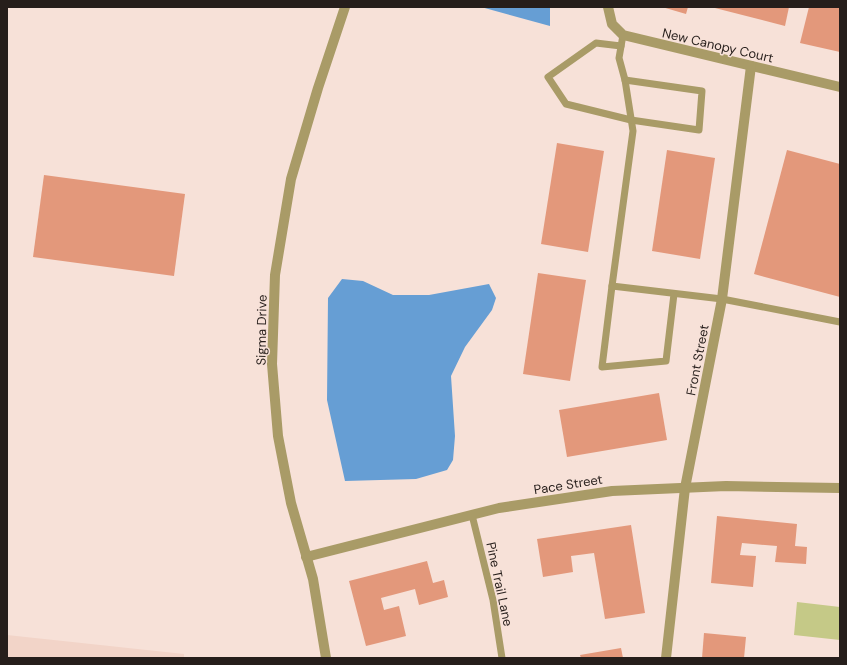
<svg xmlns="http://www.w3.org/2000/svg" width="847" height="665" viewBox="0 0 847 665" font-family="'DM Sans',sans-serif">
<rect width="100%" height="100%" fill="#f7e1d8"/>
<polygon fill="#f2d4c8" points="7,635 184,654 184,658 7,658"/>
<polygon fill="#c5c987" points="797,602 840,607 840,640 794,635"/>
<g fill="#669ed4">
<polygon points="481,7 550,7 550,26"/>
<polygon points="342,279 363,281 393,295 429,295 489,284 496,298 492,310 465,347 451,376 455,436 453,460 447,470 416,479 345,481 327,400 328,298"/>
</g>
<g fill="#e3987b">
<polygon points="662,7 688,7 686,14"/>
<polygon points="711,7 789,7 785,26"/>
<polygon points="809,7 840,7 840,52 800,43"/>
<polygon points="557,143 604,151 588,252 541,244"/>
<polygon points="667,150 715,158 700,259 652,251"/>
<polygon points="787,150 840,164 840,297 754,274"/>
<polygon points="44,175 185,194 174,276 33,257"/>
<polygon points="538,273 586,280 570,381 523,374"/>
<polygon points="659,393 667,440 567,457 559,410"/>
<polygon points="717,516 797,524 795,546 807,547 806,564 775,562 777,546 742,543 740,555 756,556 753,587 711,583"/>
<polygon points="631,525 645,613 605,619 594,553 571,556 573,572 543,577 537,539"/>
<polygon points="427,561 433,583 444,580 448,597 419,605 415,589 381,598 384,610 399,606 406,636 366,646 349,581"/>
<polygon points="704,633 746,637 744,658 702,658"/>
<polygon points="621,648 623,658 581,658 580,655"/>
</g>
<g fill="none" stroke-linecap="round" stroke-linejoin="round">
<g stroke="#a99b67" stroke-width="7">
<polyline points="623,35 619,58 625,80 633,131 612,286 722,299 840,322"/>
<polyline points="621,46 596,43 548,77 566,104 631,120 699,130 702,91 625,80"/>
<polyline points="612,286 602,367 666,361 674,294"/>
<polyline points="472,515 493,600 502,658"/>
</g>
<g stroke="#a99b67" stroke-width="10">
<polyline points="608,7 612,24 623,35 840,87"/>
<polyline points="306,557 499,508 612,491 726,486 840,488"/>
<polyline points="666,658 685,488 722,299 751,66"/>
</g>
<polyline stroke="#a99b67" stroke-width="10" points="326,658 313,579 291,503 278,436 272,364 275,275 291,179 318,88 345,7"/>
</g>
<g text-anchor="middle" stroke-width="3" stroke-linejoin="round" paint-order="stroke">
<g font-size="13" fill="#261e1b" stroke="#f7e1d8">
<text transform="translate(718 45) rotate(13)" y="5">New Canopy Court</text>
<text transform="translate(261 330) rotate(-89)" y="5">Sigma Drive</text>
<text transform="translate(697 360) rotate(-79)" y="5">Front Street</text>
<text transform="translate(568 484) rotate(-9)" y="5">Pace Street</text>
<text transform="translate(500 584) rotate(78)" y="5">Pine Trail Lane</text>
</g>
</g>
<rect width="847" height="665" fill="none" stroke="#261e1b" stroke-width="16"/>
</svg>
